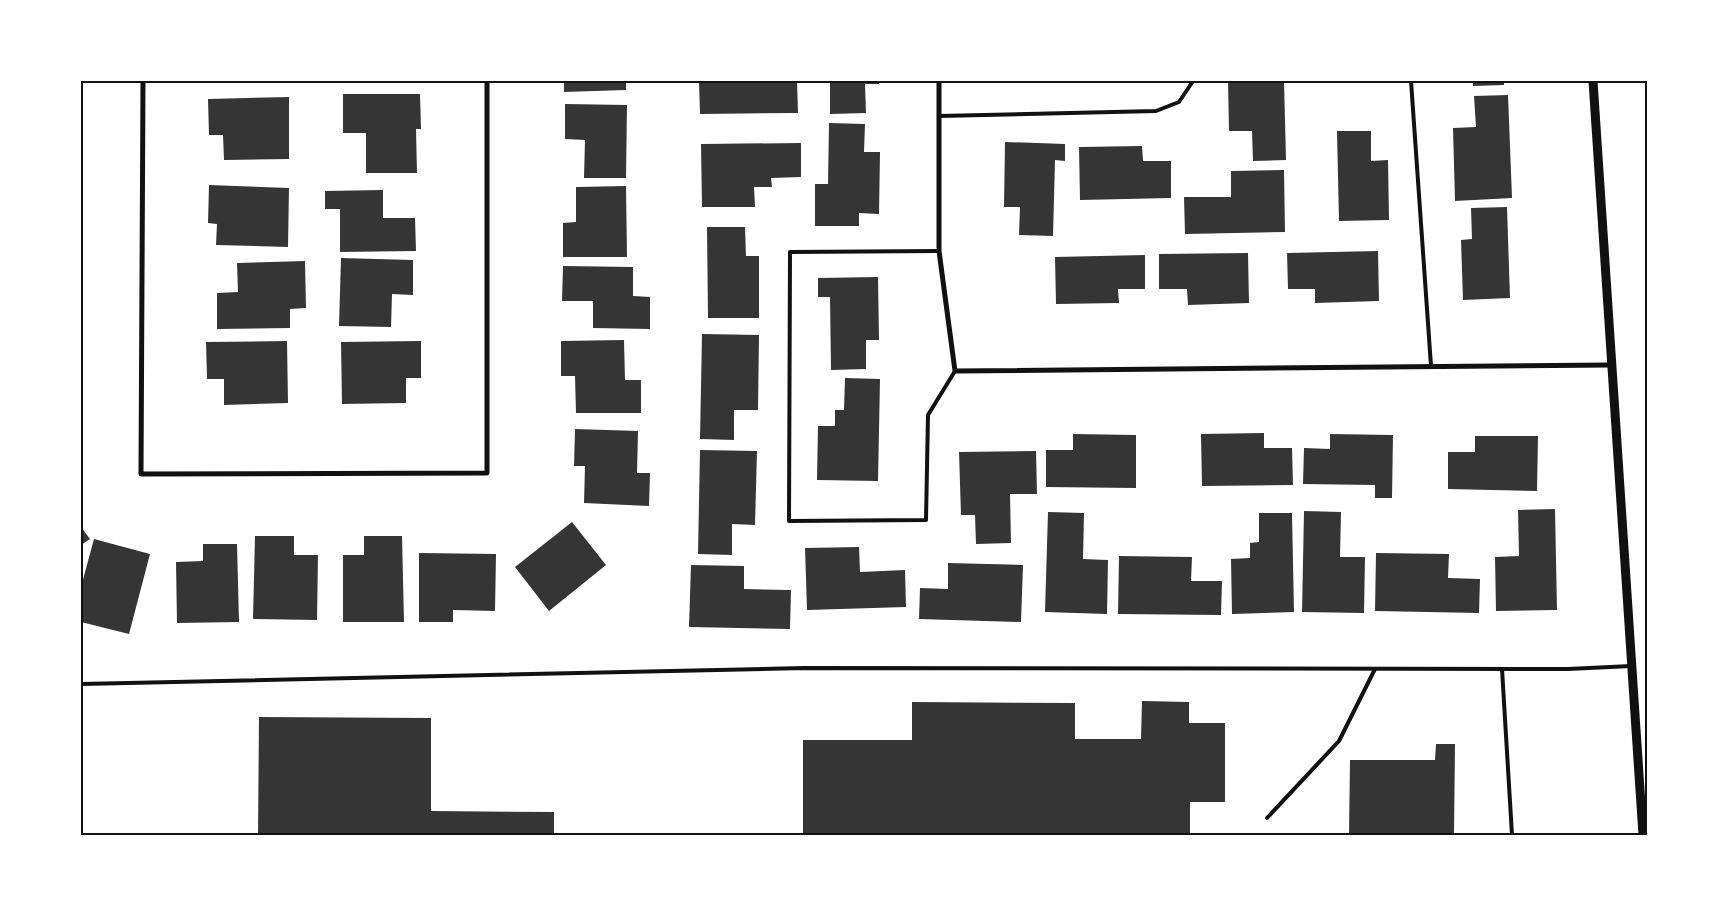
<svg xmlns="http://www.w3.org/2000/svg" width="1729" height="916" viewBox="0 0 1729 916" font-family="Signika,sans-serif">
<rect width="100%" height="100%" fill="#fff"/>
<g fill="#353535">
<polygon points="564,81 626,81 626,90 564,92"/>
<polygon points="699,81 797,81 798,113 700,114"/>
<polygon points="830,81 879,81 879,84 865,84 866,113 830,114"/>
<polygon points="1228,81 1284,81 1286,160 1253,161 1252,131 1229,131"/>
<polygon points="1473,81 1504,81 1504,85 1473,86"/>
<polygon points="343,94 420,94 421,129 416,129 417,173 366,173 366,133 343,133"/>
<polygon points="1508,95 1512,198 1455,201 1453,128 1476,127 1474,96"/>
<polygon points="289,97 289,159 224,160 223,135 209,135 208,99"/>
<polygon points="565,104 627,105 626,178 584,178 585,140 565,139"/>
<polygon points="829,123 865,124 864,152 880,152 879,214 859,213 859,226 815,226 815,184 828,184"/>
<polygon points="1337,131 1371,131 1371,161 1388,160 1389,220 1339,221"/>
<polygon points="1005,142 1065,144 1065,161 1055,160 1053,236 1019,235 1020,207 1004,207"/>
<polygon points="801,143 801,177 771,178 772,187 754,187 755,207 702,207 701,144"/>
<polygon points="1142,146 1143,161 1171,161 1171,198 1080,200 1079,147"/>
<polygon points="1284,170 1285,232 1185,234 1184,197 1231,197 1231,171"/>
<polygon points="209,185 289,188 288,247 216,245 217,224 208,223"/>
<polygon points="626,186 627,257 563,257 563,223 576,222 576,187"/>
<polygon points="383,190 383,218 415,218 416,251 340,252 340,209 325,209 325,191"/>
<polygon points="1507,207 1510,298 1463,300 1461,240 1472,239 1471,208"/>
<polygon points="707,227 745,227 746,256 759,256 759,318 708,318"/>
<polygon points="1378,251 1379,301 1315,303 1315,289 1288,289 1287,253"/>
<polygon points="1248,253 1249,303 1188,305 1187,289 1159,289 1159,254"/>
<polygon points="1145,255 1145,289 1118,289 1119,303 1056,304 1055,257"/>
<polygon points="341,258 413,260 413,295 392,294 391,327 339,326"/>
<polygon points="305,261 306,308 290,309 290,328 217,329 217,293 238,292 237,263"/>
<polygon points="563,266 633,267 633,296 650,297 650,329 593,328 593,301 562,301"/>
<polygon points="878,277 879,340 866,340 866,369 831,370 830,297 818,297 818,278"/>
<polygon points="702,334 759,335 758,410 734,410 734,440 700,439"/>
<polygon points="624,340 625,380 641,380 641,413 576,413 575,376 561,376 561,341"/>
<polygon points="287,341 288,403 224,405 224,379 207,379 206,342"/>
<polygon points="421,341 421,378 406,378 406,403 342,404 341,342"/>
<polygon points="845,378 880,379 878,481 817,480 818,426 835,426 835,410 844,410"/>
<polygon points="575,429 638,431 637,473 650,473 649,506 584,503 585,466 574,466"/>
<polygon points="1264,433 1264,448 1292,448 1293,485 1202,486 1201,434"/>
<polygon points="1073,434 1136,435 1136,488 1046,487 1046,450 1073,450"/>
<polygon points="1330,434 1393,435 1392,498 1375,498 1375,485 1303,484 1304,448 1330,449"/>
<polygon points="1475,436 1538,436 1537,491 1448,489 1448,452 1475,452"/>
<polygon points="700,450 757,451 755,525 732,524 732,555 698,554"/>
<polygon points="1036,451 1037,494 1010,494 1011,543 976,544 975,515 961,515 959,452"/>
<polygon points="1555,509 1557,610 1496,611 1495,557 1519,556 1518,510"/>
<polygon points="1304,511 1341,512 1340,557 1365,557 1364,613 1302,612"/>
<polygon points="1048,512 1084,513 1083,559 1108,560 1107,614 1045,612"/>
<polygon points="1259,513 1292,513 1294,612 1232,614 1231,559 1250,558 1250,543 1259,542"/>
<polygon points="572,522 606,565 549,611 515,567"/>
<polygon points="81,527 90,539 81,545"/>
<polygon points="255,536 294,536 294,555 318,555 317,620 253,619"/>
<polygon points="364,536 402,536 404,622 343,622 343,555 364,555"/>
<polygon points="94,539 150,554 129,634 81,622 81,587"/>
<polygon points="203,544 237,544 239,622 177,623 176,562 203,561"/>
<polygon points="859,547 860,572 905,570 906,607 807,610 805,548"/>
<polygon points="419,553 496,554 495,611 453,610 453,622 419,622"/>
<polygon points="1376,553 1449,554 1448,578 1480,579 1479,613 1375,611"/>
<polygon points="1119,556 1192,557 1191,581 1222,581 1221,615 1118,614"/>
<polygon points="948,563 1023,565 1021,622 919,619 920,588 948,589"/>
<polygon points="691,565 744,566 744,589 791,590 790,629 689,627"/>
<polygon points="1142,701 1189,702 1189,723 1225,723 1225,802 1190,802 1190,835 803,835 803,740 912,740 912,702 1075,703 1075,739 1141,739"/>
<polygon points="259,717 431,718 431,811 554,812 554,835 258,835"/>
<polygon points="1436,744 1455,744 1454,835 1349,835 1350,760 1435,760"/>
</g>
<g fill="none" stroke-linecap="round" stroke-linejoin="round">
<g stroke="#111" stroke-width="4">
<polyline points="1411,81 1431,366"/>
<polyline points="939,116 1156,111 1179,102 1193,81"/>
<polyline points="939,251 790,252 789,521 926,520 928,415 955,371"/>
<polyline points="1502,669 1512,835"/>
<polyline points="81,684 804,668 1568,669 1631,666"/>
<polyline points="1267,818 1339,741 1375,669"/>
</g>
<g stroke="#111" stroke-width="5">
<polyline points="143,81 141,474 487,473 487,81"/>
<polyline points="939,81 939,251 955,371 1610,365"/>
</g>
<polyline stroke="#111" stroke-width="9" points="1593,81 1643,835"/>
</g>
<rect width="1729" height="916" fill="none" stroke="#ffffff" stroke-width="165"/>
<rect x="82" y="82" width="1564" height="752" fill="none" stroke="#111" stroke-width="2"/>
</svg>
